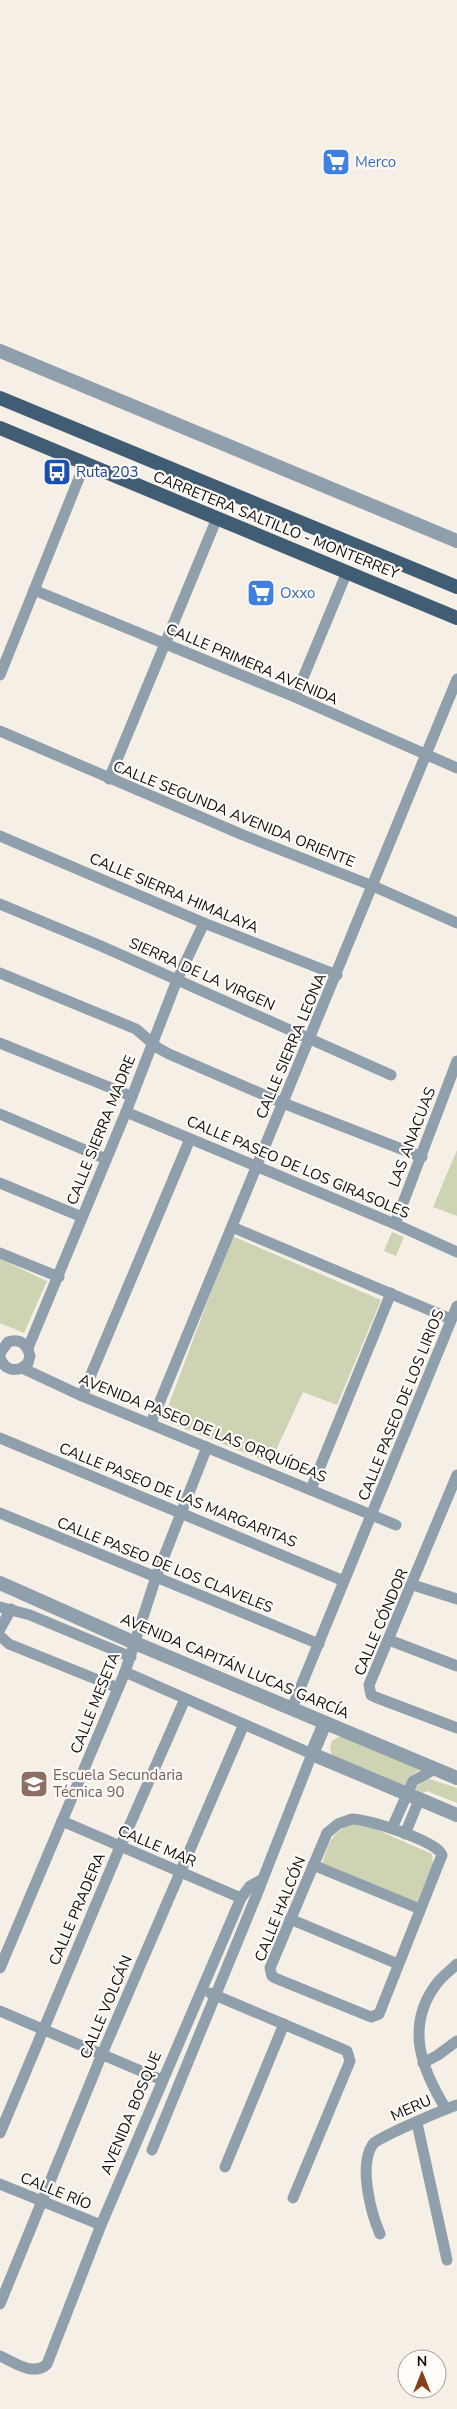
<svg xmlns="http://www.w3.org/2000/svg" width="457" height="2409" viewBox="0 0 457 2409" font-family="'Nunito Sans',sans-serif">
<rect width="100%" height="100%" fill="#f5efe6"/>
<g fill="#ced3b4">
<polygon points="457,1150 457,1216 433,1207"/>
<polygon points="392,1232 404,1237 396,1256 384,1251"/>
<polygon points="232,1236 381,1300 337,1405 303,1392 270,1463 163,1420"/>
<polygon points="0,1259 47,1281 24,1333 0,1323"/>
<polygon points="340,1736 421,1769 409,1777 404,1787 332,1756 330,1748 332,1741"/>
<polygon points="427,1778 457,1788 457,1803 427,1791 420,1794 415,1788"/>
<path d="M354 1824 366 1825 432 1854 433 1864 417 1902 322 1864C329 1843 331 1831 354 1824Z"/>
</g>
<g fill="none" stroke-linecap="round" stroke-linejoin="round">
<g stroke="#909fac" stroke-width="11">
<polyline points="34,590 295,697 457,768"/>
<polyline points="0,675 85,463"/>
<polyline points="295,697 347,572"/>
<polyline points="0,731 243,835 373,886 457,923"/>
<polyline points="109,779 217,518"/>
<polyline points="0,836 204,923 337,975"/>
<polyline points="0,904 101,946 391,1075"/>
<polyline points="0,973 136,1029 158,1048 169,1054 283,1103 422,1157"/>
<polyline points="0,1043 131,1096"/>
<polyline points="126,1112 395,1224 457,1252"/>
<polyline points="0,1114 106,1159"/>
<polyline points="0,1183 82,1217"/>
<polyline points="395,1224 457,1061"/>
<polyline points="232,1227 451,1319"/>
<polyline points="0,1253 59,1277"/>
<polyline points="28,1348 126,1112 177,980 204,923"/>
<path d="M0 1353 8 1342C20 1338 27 1344 30 1356L28 1363 22 1368"/>
<path d="M0 1357C3 1368 12 1372 22 1368"/>
<polyline points="22,1368 82,1396 396,1525"/>
<polyline points="82,1396 190,1139"/>
<polyline points="151,1423 457,679"/>
<polyline points="0,1438 344,1581"/>
<polyline points="457,1475 369,1685 371,1695 375,1697 457,1728"/>
<polyline points="311,1489 391,1293"/>
<polyline points="0,1513 319,1644"/>
<polyline points="413,1585 457,1599"/>
<polyline points="0,1607 30,1615 131,1657"/>
<polyline points="0,1629 11,1609"/>
<polyline points="0,1636 9,1644 118,1688"/>
<polyline points="389,1640 457,1666"/>
<polyline points="125,1672 312,1754 257,1894 152,2150"/>
<polyline points="292,1708 457,1306"/>
<path d="M352 1819C368 1819 437 1841 442 1855L379 2014 371 2017 275 1978 272 1976 270 1968 327 1833 338 1824Z"/>
<polyline points="62,1821 241,1898"/>
<polyline points="392,1828 413,1781 435,1769"/>
<polyline points="405,1834 419,1800"/>
<polyline points="313,1865 420,1909"/>
<polyline points="290,1919 398,1964"/>
<polyline points="0,1968 125,1672 156,1577 207,1447"/>
<polyline points="210,1993 347,2051 350,2061 293,2198"/>
<polyline points="0,2011 162,2080"/>
<polyline points="423,2063 438,2055 457,2041"/>
<path d="M446 2109C422 2070 405 2028 435 1986 441 1977 450 1971 457 1964"/>
<polyline points="417,2123 447,2260"/>
<polyline points="0,2133 120,1847 185,1699"/>
<polyline points="225,2167 284,2024"/>
<polyline points="0,2184 101,2225"/>
<path d="M380 2234C371 2213 358 2165 373 2144 379 2137 445 2109 457 2105"/>
<polyline points="0,2304 102,2054 244,1724"/>
<path d="M0 2356C14 2362 34 2377 47 2364L101 2225 241 1898 250 1886 261 1880"/>
</g>
<g stroke="#909fac" stroke-width="14">
<polyline points="0,351 457,541"/>
<polyline points="0,1583 135,1643 457,1778"/>
<polyline points="325,1723 312,1754 457,1815"/>
</g>
<g stroke="#415d73" stroke-width="14">
<polyline points="0,398 457,587"/>
<polyline points="0,428 457,618"/>
</g>
</g>
<defs>
<symbol id="supermarket-square" viewBox="-11 -11 22 22"><rect x="-9" y="-9" width="18" height="18" rx="4" fill="#3f7fe0" stroke="#fffcf9"/><path d="M-6-5.5h2.5l.6 2H6L4.5 2H-2.5L-4.4-4H-6ZM-1.5 3.2a1.3 1.3 0 1 0 .1 0ZM3 3.2a1.3 1.3 0 1 0 .1 0Z" fill="#fff"/></symbol>
<symbol id="bus-square" viewBox="-11 -11 22 22"><rect x="-9" y="-9" width="18" height="18" rx="4" fill="#1a4fb4" stroke="#fffcf9"/><path d="M-5-6H5V4H4V6H2V4H-2V6H-4V4H-5ZM-3.5-4V0h7V-4ZM-3.5 1.2v1.5H-2V1.2ZM2 1.2v1.5H3.5V1.2Z" fill="#fff"/></symbol>
<symbol id="school-square" viewBox="-11 -11 22 22"><rect x="-9" y="-9" width="18" height="18" rx="4" fill="#8d6e63" stroke="#fffcf9"/><path d="M0-5L7-2L0 1L-7-2ZM-4 1L0 2.5L4 1V4Q0 6-4 4Z" fill="#fff"/></symbol>
</defs>
<g fill-rule="evenodd">
<use href="#supermarket-square" x="320" y="146" width="32" height="32"/>
<use href="#bus-square" x="41" y="456" width="32" height="32"/>
<use href="#supermarket-square" x="245" y="577" width="32" height="32"/>
<use href="#school-square" x="18" y="1768" width="32" height="32"/>
</g>
<g text-anchor="middle" stroke-width="4.5" stroke-linejoin="round" paint-order="stroke">
<g font-size="15" fill="#366cbe" stroke="#fffcf9" text-anchor="start">
<text x="355" y="167">Merco</text>
<text x="280" y="598">Oxxo</text>
</g>
<g font-size="15" fill="#164399" stroke="#fffcf9" text-anchor="start">
<text x="76" y="477">Ruta 203</text>
</g>
<g font-size="15" fill="#0e0c09" stroke="#fffcf9">
<text transform="translate(276 525) rotate(22)" y="5">CARRETERA SALTILLO - MONTERREY</text>
<text transform="translate(252 664) rotate(23)" y="5">CALLE PRIMERA AVENIDA</text>
<text transform="translate(234 814) rotate(22)" y="5">CALLE SEGUNDA AVENIDA ORIENTE</text>
<text transform="translate(174 893) rotate(23)" y="5">CALLE SIERRA HIMALAYA</text>
<text transform="translate(202 974) rotate(24)" y="5">SIERRA DE LA VIRGEN</text>
<text transform="translate(291 1046) rotate(-67)" y="5">CALLE SIERRA LEONA</text>
<text transform="translate(101 1130) rotate(-68)" y="5">CALLE SIERRA MADRE</text>
<text transform="translate(412 1137) rotate(-69)" y="5">LAS ANACUAS</text>
<text transform="translate(298 1167) rotate(23)" y="5">CALLE PASEO DE LOS GIRASOLES</text>
<text transform="translate(401 1405) rotate(-68)" y="5">CALLE PASEO DE LOS LIRIOS</text>
<text transform="translate(203 1428) rotate(22)" y="5">AVENIDA PASEO DE LAS ORQUÍDEAS</text>
<text transform="translate(178 1495) rotate(22)" y="5">CALLE PASEO DE LAS MARGARITAS</text>
<text transform="translate(165 1565) rotate(22)" y="5">CALLE PASEO DE LOS CLAVELES</text>
<text transform="translate(381 1622) rotate(-67)" y="5">CALLE CÓNDOR</text>
<text transform="translate(235 1666) rotate(23)" y="5">AVENIDA CAPITÁN LUCAS GARCÍA</text>
<text transform="translate(95 1703) rotate(-68)" y="5">CALLE MESETA</text>
<text transform="translate(157 1846) rotate(23)" y="5">CALLE MAR</text>
<text transform="translate(77 1909) rotate(-67)" y="5">CALLE PRADERA</text>
<text transform="translate(280 1909) rotate(-68)" y="5">CALLE HALCÓN</text>
<text transform="translate(106 2007) rotate(-67)" y="5">CALLE VOLCÁN</text>
<text transform="translate(411 2108) rotate(-24)" y="5">MERU</text>
<text transform="translate(131 2113) rotate(-67)" y="5">AVENIDA BOSQUE</text>
<text transform="translate(56 2191) rotate(22)" y="5">CALLE RÍO</text>
</g>
<g font-size="15" fill="#785e54" stroke="#fffcf9" text-anchor="start">
<text x="53" y="1780">Escuela Secundaria<tspan x="53" dy="17">Técnica 90</tspan></text>
</g>
</g>
<g transform="translate(422 2374)"><circle r="24" fill="#fffcf9" stroke="#9f9c99"/>
<path d="M0-4L9 19L0 12L-9 19Z" fill="#86411a"/>
<text y="-8" font-size="14" font-weight="bold" text-anchor="middle" fill="#0e0c09">N</text>
</g>
</svg>
